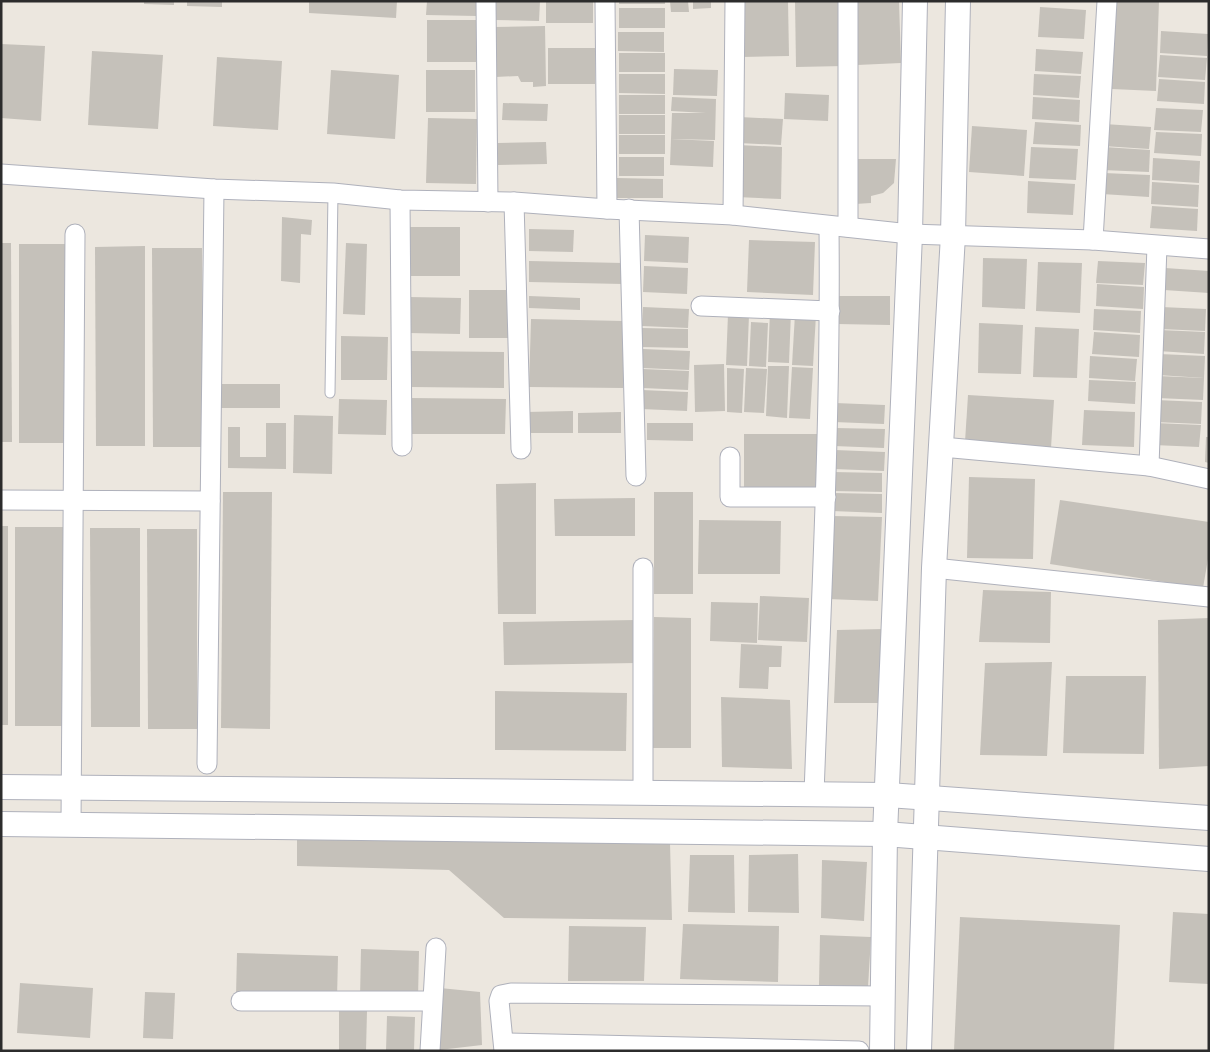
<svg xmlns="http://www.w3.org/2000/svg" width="1210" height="1052" viewBox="0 0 1210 1052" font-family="Commissioner,sans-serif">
<rect width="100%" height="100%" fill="#ece7df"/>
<g fill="#c5c1ba">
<polygon points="144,1 174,1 174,5 144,4"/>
<polygon points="187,1 222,1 222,7 187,6"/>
<polygon points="309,1 397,1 396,18 309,13"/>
<polygon points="427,1 477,1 477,16 426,15"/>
<polygon points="495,1 540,1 539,21 495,20"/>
<rect x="546" y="1" width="47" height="22"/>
<rect x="619" y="1" width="46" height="3"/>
<polygon points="670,1 688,1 689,12 671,12"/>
<polygon points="693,1 711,1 711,8 693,9"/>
<polygon points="742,1 788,1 789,56 742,57"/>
<polygon points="795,1 843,1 844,66 796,67"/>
<polygon points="855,1 899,1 901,63 857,65"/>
<polygon points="1116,1 1159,1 1156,91 1112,89"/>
<polygon points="1040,7 1086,10 1084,39 1038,37"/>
<rect x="619" y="8" width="46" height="20"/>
<polygon points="427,20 477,20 476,62 427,62"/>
<polygon points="545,26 546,86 533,87 533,82 521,82 518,76 495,77 494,27"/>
<polygon points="1161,31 1208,34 1207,56 1160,53"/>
<polygon points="618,32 664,32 664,52 618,51"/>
<polygon points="1,44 45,46 41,121 1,118"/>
<rect x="548" y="48" width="47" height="36"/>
<polygon points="1036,49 1083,52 1081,74 1035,71"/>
<polygon points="92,51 163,55 158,129 88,125"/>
<rect x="619" y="53" width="46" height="19"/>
<polygon points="1160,55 1207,58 1205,80 1158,77"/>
<polygon points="217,57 282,61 278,130 213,126"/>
<polygon points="674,69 718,70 717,96 673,95"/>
<polygon points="331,70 399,75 395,139 327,134"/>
<rect x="426" y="70" width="49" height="42"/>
<polygon points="619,74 665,74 665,94 619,93"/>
<polygon points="1034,74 1081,76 1079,98 1033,95"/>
<polygon points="1159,79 1205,82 1204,104 1157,101"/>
<polygon points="785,93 829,95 828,121 784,119"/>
<rect x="619" y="95" width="46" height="19"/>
<polygon points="672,97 716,99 715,140 671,139 672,113 706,113 671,111"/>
<polygon points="1033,97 1080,100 1079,122 1032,119"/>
<polygon points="503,103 548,104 547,121 502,120"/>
<polygon points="1156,108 1203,110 1201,132 1154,130"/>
<rect x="619" y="115" width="46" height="19"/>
<polygon points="739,117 783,119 781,145 738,143"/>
<polygon points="428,118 477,119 476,184 426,183"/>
<polygon points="1035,122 1081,125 1080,146 1033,144"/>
<polygon points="1104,124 1151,127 1149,149 1103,146"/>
<polygon points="972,126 1027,130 1024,176 969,172"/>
<polygon points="1156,132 1202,134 1201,156 1154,153"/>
<rect x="619" y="135" width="46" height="19"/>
<polygon points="671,139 714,141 713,167 670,165"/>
<polygon points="546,142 547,164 498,165 498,143"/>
<polygon points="738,145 782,147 781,199 737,197"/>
<polygon points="1031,147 1078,149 1076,180 1029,178"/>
<polygon points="1104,147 1150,150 1149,172 1102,170"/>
<rect x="619" y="157" width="45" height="19"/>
<polygon points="1153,158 1200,161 1199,183 1152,180"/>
<polygon points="854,159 896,159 894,183 883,193 871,196 871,203 855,204"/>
<polygon points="1104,173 1150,175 1149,197 1102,194"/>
<polygon points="617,178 663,179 663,198 617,198"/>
<polygon points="1028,181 1075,184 1073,215 1027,213"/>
<polygon points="1152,182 1199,185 1198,207 1151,204"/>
<polygon points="1152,206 1198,209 1197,231 1150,228"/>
<polygon points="282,217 312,220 311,235 301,234 300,283 281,281"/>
<polygon points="410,227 460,227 460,276 409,276"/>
<polygon points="529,229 574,230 573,252 529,251"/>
<polygon points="645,235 689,237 688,263 644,261"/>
<polygon points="749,240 815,242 813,295 747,292"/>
<polygon points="1,243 11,243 12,442 1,442"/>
<polygon points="346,243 367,244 365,315 343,314"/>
<rect x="19" y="244" width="50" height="199"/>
<polygon points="145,246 145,446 96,446 95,247"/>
<polygon points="152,248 202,248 203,447 153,447"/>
<polygon points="983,258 1027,259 1025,309 982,307"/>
<polygon points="529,261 623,263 623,284 529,282"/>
<polygon points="1098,261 1145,263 1143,285 1096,283"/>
<polygon points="1038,262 1082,263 1080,313 1036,311"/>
<polygon points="644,266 688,268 687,294 643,292"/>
<polygon points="1165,268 1209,271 1209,293 1164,290"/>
<polygon points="1097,284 1144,287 1143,309 1096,306"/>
<polygon points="469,290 515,290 514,338 469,338"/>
<polygon points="529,296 580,298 580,310 529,308"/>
<polygon points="837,296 890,296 890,325 837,324"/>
<polygon points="409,297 461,298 460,334 408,333"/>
<polygon points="643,307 689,309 688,328 642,326"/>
<polygon points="1161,307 1206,309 1205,331 1160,329"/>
<polygon points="1094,309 1141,311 1140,333 1093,330"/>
<polygon points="770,311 791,312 789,363 768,362"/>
<polygon points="728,314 749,315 747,366 726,365"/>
<polygon points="795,314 816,315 813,366 792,365"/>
<polygon points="531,319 624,321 623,388 529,387"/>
<polygon points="751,322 768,323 766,367 749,366"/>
<polygon points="979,323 1023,325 1021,374 978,373"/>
<polygon points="1035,327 1079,329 1077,378 1033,377"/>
<polygon points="642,328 688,329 688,348 641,347"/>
<polygon points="1159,330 1205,332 1204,354 1158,351"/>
<polygon points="1094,332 1140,335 1139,357 1092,354"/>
<polygon points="341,336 388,337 387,380 341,380"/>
<polygon points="643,349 690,351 689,370 642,368"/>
<polygon points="411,351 504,352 504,388 411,387"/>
<polygon points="1159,354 1205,356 1204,378 1158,375"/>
<polygon points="1090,356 1137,359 1135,381 1089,378"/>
<polygon points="724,364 725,411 695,412 694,365"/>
<polygon points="768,366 789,366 787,418 766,416"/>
<polygon points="792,367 813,368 810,419 789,418"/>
<polygon points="727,368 744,369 742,413 727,412"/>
<polygon points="746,368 767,369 764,413 744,412"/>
<polygon points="643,369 689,371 688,390 642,388"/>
<polygon points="1158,376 1204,378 1203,400 1157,398"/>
<polygon points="1089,380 1136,382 1135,404 1088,401"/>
<rect x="220" y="384" width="60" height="24"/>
<polygon points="642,390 688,392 687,411 641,409"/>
<polygon points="968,395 1054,400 1051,448 965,442"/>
<polygon points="410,398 506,399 505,434 410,434"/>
<polygon points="339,399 387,400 386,435 338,434"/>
<polygon points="1156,400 1202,402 1201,424 1155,422"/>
<polygon points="835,403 885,405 884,424 834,422"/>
<polygon points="1084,410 1135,412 1134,447 1082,445"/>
<polygon points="573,411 573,433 526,433 526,412"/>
<polygon points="621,412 621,433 578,433 578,413"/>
<polygon points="294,415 333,416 332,474 293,473"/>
<polygon points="266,423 286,423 286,469 228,468 228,427 240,427 240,457 266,457"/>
<polygon points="647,423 693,423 693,441 647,440"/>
<polygon points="1155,423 1201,425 1199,447 1154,445"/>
<polygon points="835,428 885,429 884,448 834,446"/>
<rect x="744" y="434" width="73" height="53"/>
<polygon points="1206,437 1209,437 1209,463 1205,462"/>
<polygon points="835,450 885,452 884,471 834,469"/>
<polygon points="833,472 882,473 882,492 832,491"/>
<polygon points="969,477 1035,479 1033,559 967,558"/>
<polygon points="536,483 536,614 498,614 496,484"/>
<polygon points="223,492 272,492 270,729 221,728"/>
<rect x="654" y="492" width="39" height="102"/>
<polygon points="833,493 882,494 882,513 832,511"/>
<polygon points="635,498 635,536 555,536 554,499"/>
<polygon points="1060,500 1209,522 1209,553 1203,588 1050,564"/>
<polygon points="832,516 882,517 878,601 828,599"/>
<polygon points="699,520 781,521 780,574 698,574"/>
<rect x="1" y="526" width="7" height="199"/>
<rect x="15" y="527" width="50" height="199"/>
<polygon points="90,528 140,528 140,727 91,727"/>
<polygon points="147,529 197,529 197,729 148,729"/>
<polygon points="983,590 1051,592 1050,643 979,642"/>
<polygon points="760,596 809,598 807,642 758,640"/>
<polygon points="711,602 758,603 757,643 710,641"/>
<polygon points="654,617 691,618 691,748 653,748"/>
<polygon points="1209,618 1209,766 1159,769 1158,620"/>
<polygon points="636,620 637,663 504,665 503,622"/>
<polygon points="883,629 884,703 834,703 837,630"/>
<polygon points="741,644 782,646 781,667 769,667 768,689 739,688"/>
<polygon points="1052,662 1047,756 980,755 985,663"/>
<polygon points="1066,676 1146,676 1144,754 1063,753"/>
<polygon points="495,691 627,693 626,751 495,750"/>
<polygon points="721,697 790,700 792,769 722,767"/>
<polygon points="297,837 670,843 672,920 504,918 449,870 297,866"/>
<polygon points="798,854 799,913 748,912 749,855"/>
<polygon points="690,855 734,855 735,913 688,912"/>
<polygon points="822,860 867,862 864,921 821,918"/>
<polygon points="1173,912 1209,914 1209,984 1169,982"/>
<polygon points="960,917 1120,925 1114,1051 954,1051"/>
<polygon points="683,924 779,926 778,982 680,979"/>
<polygon points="569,926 646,927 644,981 568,981"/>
<polygon points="820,935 871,937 868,987 819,985"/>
<polygon points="361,949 419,951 418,999 360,998"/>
<polygon points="237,953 338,956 337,999 236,996"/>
<polygon points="20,983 93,988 90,1038 17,1033"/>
<polygon points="440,988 480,992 482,1045 439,1050"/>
<polygon points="145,992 175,993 173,1039 143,1038"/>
<polygon points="339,1011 367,1011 366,1051 339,1051"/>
<polygon points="387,1016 415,1017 414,1051 386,1051"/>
</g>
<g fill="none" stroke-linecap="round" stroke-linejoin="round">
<defs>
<polyline id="service" points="330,393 333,193"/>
<g id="minor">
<polyline points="486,1 488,202"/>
<polyline points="605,1 607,209"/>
<polyline points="1,174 214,189 333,193 400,200 514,202 607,209 733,215 910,234 1093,240 1209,249"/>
<polyline points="400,200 402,446"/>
<polyline points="514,202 521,449"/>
<polyline points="629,209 636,476"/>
<polyline points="733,215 735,1"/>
<polyline points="848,227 848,1"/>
<polyline points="1093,240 1107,1"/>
<polyline points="701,306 830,311"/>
<polyline points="942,447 1149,466 1209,479"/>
<polyline points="730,457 730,497 826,497"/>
<polyline points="1149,466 1157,246"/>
<polyline points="1,500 210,501"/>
<polyline points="643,568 643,792"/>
<polyline points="934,568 1209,597"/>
<polyline points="207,764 214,189"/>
<path d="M814 794C821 605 831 416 829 227"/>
<polyline points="71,825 75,234"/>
<polyline points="241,1001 431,1001"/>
<polyline points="504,1043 859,1051"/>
<polyline points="430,1051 436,948"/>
<polyline points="504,1051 499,1001 501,995 511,993 882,996"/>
</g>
<g id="tertiary">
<polyline points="1,787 888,795 1209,818"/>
<polyline points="1,824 885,834 1209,859"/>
<polyline points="882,1051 885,834 910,234 915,1"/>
<polyline points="919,1051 934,568 953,235 958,1"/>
</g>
</defs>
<use href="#service" stroke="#afb1bb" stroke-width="11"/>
<use href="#minor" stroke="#afb1bb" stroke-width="21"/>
<use href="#tertiary" stroke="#afb1bb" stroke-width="26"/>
<use href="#service" stroke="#fff" stroke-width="9"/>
<use href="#minor" stroke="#fff" stroke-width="19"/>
<use href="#tertiary" stroke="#fff" stroke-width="24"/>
</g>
<rect width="1210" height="1052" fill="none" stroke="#2c2c2c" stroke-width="5"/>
</svg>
